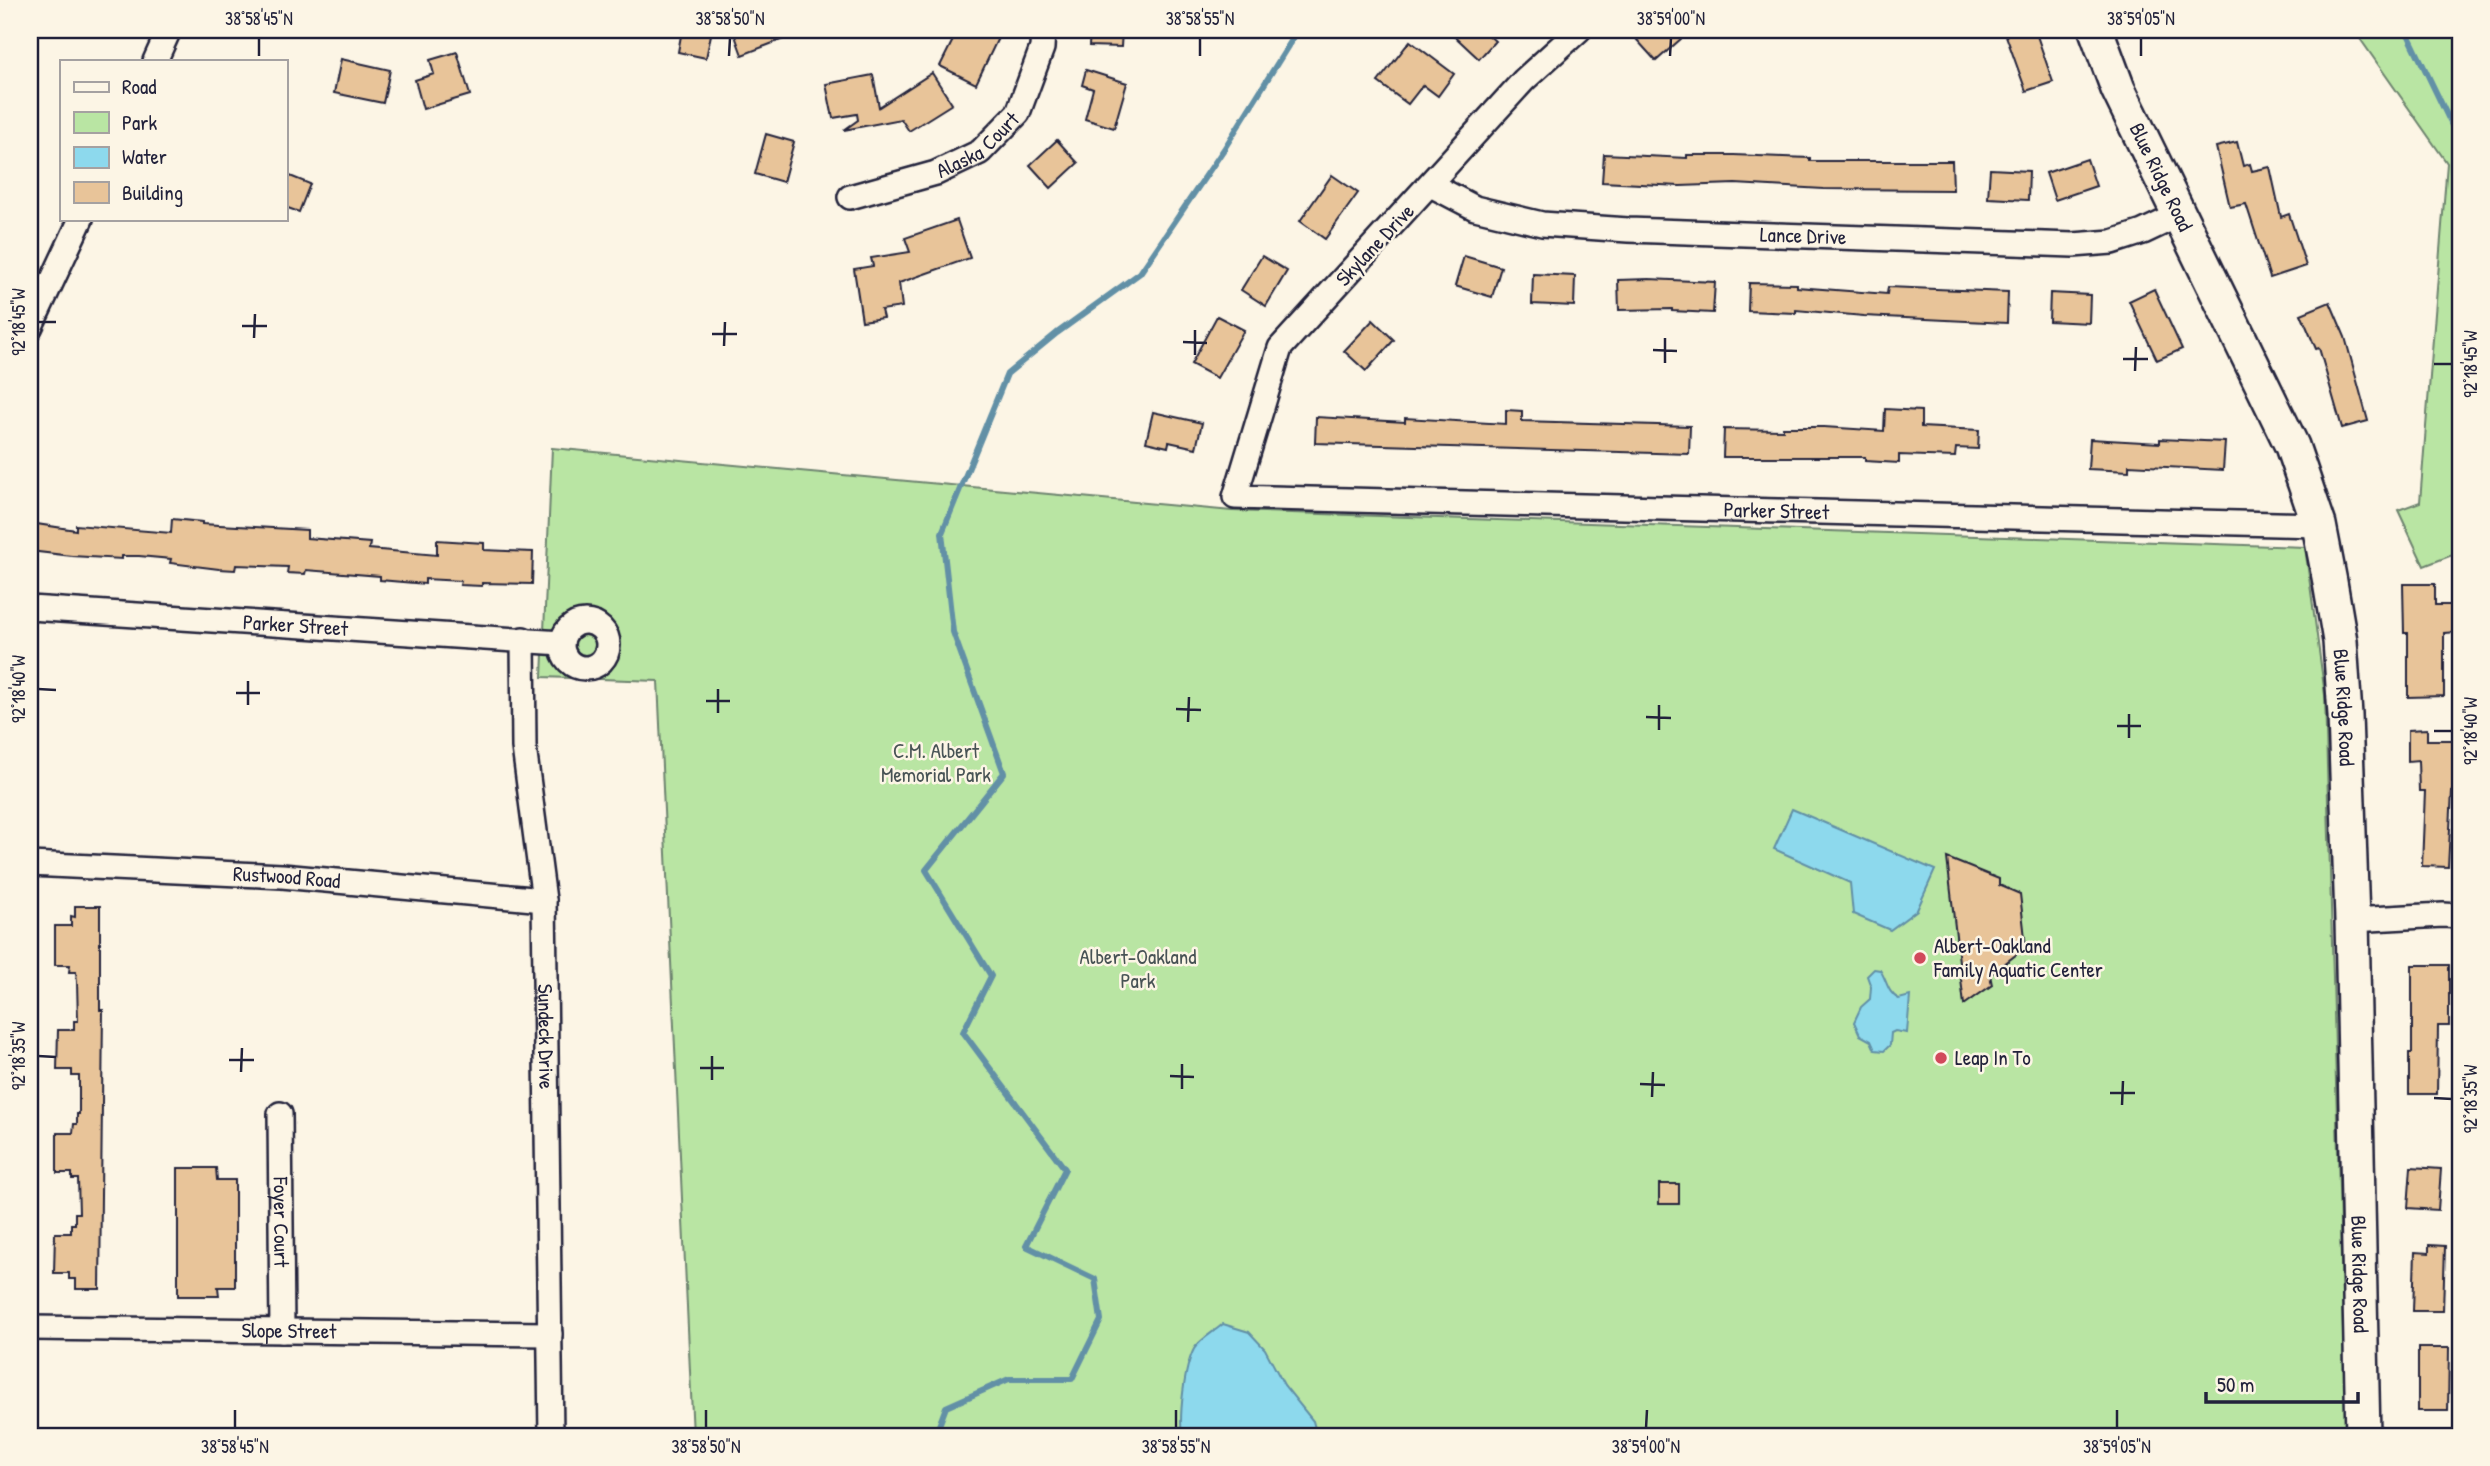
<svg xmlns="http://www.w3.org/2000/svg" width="2490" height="1466" viewBox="0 0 2490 1466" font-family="'Patrick Hand',sans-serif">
<rect width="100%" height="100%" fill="#fcf5e5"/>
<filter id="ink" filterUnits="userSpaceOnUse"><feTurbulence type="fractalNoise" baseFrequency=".0143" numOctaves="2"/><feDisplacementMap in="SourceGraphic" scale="14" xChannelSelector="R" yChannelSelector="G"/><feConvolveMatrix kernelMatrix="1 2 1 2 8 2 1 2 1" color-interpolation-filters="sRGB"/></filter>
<g filter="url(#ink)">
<g fill="#b9e5a3" stroke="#6e846f" stroke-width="2">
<polygon points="2354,30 2452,30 2460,41 2460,552 2424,566 2398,510 2420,502 2447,163"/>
<polygon points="552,448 1232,511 2305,547 2325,695 2346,1436 693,1436 658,681 542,677"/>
</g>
<g fill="#8dd9ed" stroke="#6290a6" stroke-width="2">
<polygon points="1792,809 1935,870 1917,910 1890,930 1853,914 1850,883 1774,849"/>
<path d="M1874 969 1880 970C1887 980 1887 993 1899 999L1910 996 1907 1033 1895 1031 1891 1033 1890 1045 1884 1051 1875 1050 1871 1041 1860 1035 1854 1022 1861 1007 1870 999 1871 987 1867 976Z"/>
<path d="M1223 1324 1249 1332 1265 1349 1284 1385 1313 1421 1317 1436H1182C1179 1416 1184 1368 1194 1349 1199 1340 1215 1331 1223 1324Z"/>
</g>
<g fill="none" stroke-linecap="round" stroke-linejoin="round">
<g stroke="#6290a6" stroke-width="6">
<polyline points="2406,30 2460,142"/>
<polyline points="935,1436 946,1407 1009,1379 1072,1379 1101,1320 1095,1279 1026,1246 1065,1169 963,1032 991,976 926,870 1004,773 953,632 942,533 1007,374 1057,333 1140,273 1224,149 1298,30"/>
</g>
</g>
<g fill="#e8c499" stroke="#22223b" stroke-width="2">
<polygon points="682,30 712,30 706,58 678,52"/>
<polygon points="733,30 804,30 804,31 742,55"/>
<polygon points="958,30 980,30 998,38 976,84 940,66"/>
<polygon points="1090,30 1122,30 1121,47 1089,46"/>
<polygon points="1448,30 1483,30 1495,41 1479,59"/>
<polygon points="1648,30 1691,30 1656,61 1637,40"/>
<polygon points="2004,30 2035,30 2053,82 2026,91"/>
<polygon points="1410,41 1454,74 1438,96 1423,85 1408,104 1378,82"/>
<polygon points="457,52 470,95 423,109 415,80 434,74 430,60"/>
<polygon points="341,59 390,70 383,103 334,93"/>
<polygon points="1086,70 1127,83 1114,128 1085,119 1093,89 1082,85"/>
<polygon points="932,73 952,104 909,131 901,119 844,130 858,120 857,114 833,118 826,84 873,75 879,107"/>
<polygon points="766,134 794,142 783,182 755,174"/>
<polygon points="1057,140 1078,163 1051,188 1030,165"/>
<polygon points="2237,142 2243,166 2250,164 2252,171 2270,167 2281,217 2289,214 2306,266 2270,278 2246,204 2230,207 2216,147"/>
<polygon points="1604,154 1687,158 1687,155 1734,155 1810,158 1810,161 1952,161 1953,190 1824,189 1735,184 1680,186 1602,182"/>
<polygon points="2087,159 2096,186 2055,200 2046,173"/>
<polygon points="1990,169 2029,171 2028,200 1988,198"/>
<polygon points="285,174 310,184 299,212 285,207"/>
<polygon points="1332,175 1358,193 1325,239 1300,221"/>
<polygon points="957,220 970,258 899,283 902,307 881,310 883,318 862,321 854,269 873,266 871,258 910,252 905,238"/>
<polygon points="1262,256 1287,271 1266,306 1241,290"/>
<polygon points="1464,256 1501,267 1492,297 1455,286"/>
<polygon points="1533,274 1575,276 1574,306 1532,304"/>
<polygon points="1649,279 1715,282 1713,313 1672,311 1672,309 1619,310 1618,280"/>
<polygon points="1749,283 1797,284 1797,287 1887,294 1888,287 2008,292 2007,323 1864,316 1796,310 1796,313 1748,311"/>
<polygon points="2154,289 2182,349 2157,360 2129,301"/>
<polygon points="2050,293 2090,295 2089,323 2049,321"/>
<polygon points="2330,302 2345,337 2368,421 2342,428 2319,348 2316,349 2301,314"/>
<polygon points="1217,316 1244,330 1217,378 1191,364"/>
<polygon points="1373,320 1394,340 1366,371 1344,351"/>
<polygon points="1885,409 1921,411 1921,427 1979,430 1978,449 1956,448 1955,457 1899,455 1899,463 1865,461 1865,457 1723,457 1724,429 1783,430 1783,427 1824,427 1884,431"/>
<polygon points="1506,410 1522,411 1522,421 1690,426 1689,454 1315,443 1316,417 1405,422 1405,418 1506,424"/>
<polygon points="1153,412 1202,423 1196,448 1169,442 1168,447 1146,442"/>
<polygon points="2090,439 2160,443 2160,439 2225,442 2223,470 2129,465 2129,471 2088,469"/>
<polygon points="172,519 202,522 202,524 307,530 307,538 370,543 369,549 437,555 437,540 484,543 484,550 533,552 532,584 482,583 482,586 460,585 461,581 425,579 425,584 380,580 380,576 306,570 305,574 287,573 288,567 236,565 235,570 219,569 170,563 171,559 139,556 122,556 122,559 72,556 30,551 30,523 76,530 76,525 171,533"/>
<polygon points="2403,584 2435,584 2435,605 2457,605 2458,632 2444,633 2444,696 2408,697 2408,633 2404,633"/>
<polygon points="2427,729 2427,740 2453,740 2453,753 2460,753 2460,790 2452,791 2448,867 2422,866 2425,791 2419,791 2418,760 2408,761 2408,730"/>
<polygon points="1947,858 1999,879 1999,885 2020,894 2026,947 1990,975 1992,985 1964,1005"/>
<polygon points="75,906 100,906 100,1010 103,1010 100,1289 76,1289 76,1279 69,1279 69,1273 54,1273 55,1233 71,1233 71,1224 75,1224 75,1213 79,1213 78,1179 72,1179 72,1173 57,1173 57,1133 73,1133 74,1124 77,1124 77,1114 79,1114 79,1076 72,1076 72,1070 57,1070 58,1030 74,1030 74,1021 78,1021 77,982 76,972 69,972 70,965 55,965 55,926 71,926 71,916 75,917"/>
<polygon points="2412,965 2449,965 2449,1026 2438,1026 2437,1094 2409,1094 2409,1053 2412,1053"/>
<polygon points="2411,1167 2441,1169 2438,1210 2408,1208"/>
<polygon points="178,1168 216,1168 217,1180 235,1180 235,1287 218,1287 219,1296 178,1296"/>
<rect x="1659" y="1184" width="20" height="20"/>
<polygon points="2429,1245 2445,1246 2443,1311 2413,1311 2415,1252 2429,1253"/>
<polygon points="2418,1348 2449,1348 2448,1411 2418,1411"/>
</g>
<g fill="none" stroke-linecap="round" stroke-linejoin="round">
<defs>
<g id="street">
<path id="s1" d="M1579 30 1524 80 1280 348 1235 497 2319 525"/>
<polyline points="155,61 169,30"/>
<path id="s2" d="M1431 185 1475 208 1542 224 1628 230 2073 245 2112 242 2143 232 2179 215"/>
<path id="s3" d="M850 197 936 173 980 152 1018 113 1042 48 1043 30"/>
<polyline points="30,328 81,219"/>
<path id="s4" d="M30 608 562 643"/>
<circle cx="585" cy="645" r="23"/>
<path id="s5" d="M523 639 524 747 544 900 551 1436"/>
<path id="s6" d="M30 864 282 876 544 900"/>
<polyline points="2352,920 2443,915 2460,916"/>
<path id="s7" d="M280 1114 282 1331"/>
<path id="s8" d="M30 1328 550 1334"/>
</g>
<g id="secondary">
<path id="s9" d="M2096 30 2118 89 2292 446 2319 525 2330 582 2340 641 2345 715 2352 920 2363 1436"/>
</g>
</defs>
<use href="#street" stroke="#22223b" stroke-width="28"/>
<use href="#secondary" stroke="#22223b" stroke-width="38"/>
<use href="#street" stroke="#fcf5e5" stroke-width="23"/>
<use href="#secondary" stroke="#fcf5e5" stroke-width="33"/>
</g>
</g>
<path fill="none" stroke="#22223b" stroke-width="2.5" d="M259 56V38M729 56 730 38M1200 56V38M1670 56 1671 38M2141 56V38M38 322H56M242 326H267M712 334H737M254 338 255 314M1183 342 1207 343M724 346 725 322M1653 350 1677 351M1195 355V330M2123 359H2148M1665 363V338M2434 364H2452M2135 371 2136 347M38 689 56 690M236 693H260M706 701H730M248 705V681M1176 709 1201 710M718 713V689M1646 717 1671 718M1188 722 1189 697M2117 726H2141M1659 730V705M2434 731H2452M2129 738V714M38 1056 56 1057M229 1060H254M700 1068H724M241 1072 242 1048M1170 1076 1194 1077M712 1080V1056M1640 1084 1665 1085M1182 1089V1064M2110 1093H2135M1652 1097 1653 1072M2434 1098 2452 1099M2122 1105 2123 1081M235 1428V1410M706 1428V1410M1176 1428V1410M1646 1428 1647 1410M2117 1428V1410"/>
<g fill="#d1495b" stroke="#fcf5e5" stroke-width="2.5">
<circle cx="1920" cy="958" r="7"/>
<circle cx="1941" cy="1058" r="7"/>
</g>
<g text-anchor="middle" stroke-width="5" stroke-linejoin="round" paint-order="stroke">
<g font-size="21" fill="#22223b" stroke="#fcf5e5">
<text dy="7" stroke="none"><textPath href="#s3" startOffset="140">Alaska Court</textPath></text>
<text dy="7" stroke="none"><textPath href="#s9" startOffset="161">Blue Ridge Road</textPath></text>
<text dy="7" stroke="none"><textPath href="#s2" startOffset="380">Lance Drive</textPath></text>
<text transform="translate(1375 245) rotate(-47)" y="7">Skylane Drive</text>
<text dy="7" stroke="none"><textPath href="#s1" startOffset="1134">Parker Street</textPath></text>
<text dy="7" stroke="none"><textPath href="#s4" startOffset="266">Parker Street</textPath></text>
<text dy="7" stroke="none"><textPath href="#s9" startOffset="728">Blue Ridge Road</textPath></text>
<text dy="7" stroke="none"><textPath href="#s6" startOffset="257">Rustwood Road</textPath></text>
<text dy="7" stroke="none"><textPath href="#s5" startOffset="399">Sundeck Drive</textPath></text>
<text dy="7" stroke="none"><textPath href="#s7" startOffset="108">Foyer Court</textPath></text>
<text dy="7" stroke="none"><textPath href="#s9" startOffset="1295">Blue Ridge Road</textPath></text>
<text dy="7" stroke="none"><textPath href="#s8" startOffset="259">Slope Street</textPath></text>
</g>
<g font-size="21" fill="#485355" stroke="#fcf5e5">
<text x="936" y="758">C.M. Albert<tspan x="936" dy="24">Memorial Park</tspan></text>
<text x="1138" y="964">Albert-Oakland<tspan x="1138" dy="24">Park</tspan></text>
</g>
<g font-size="21" fill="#22223b" stroke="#fcf5e5" text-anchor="start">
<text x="1934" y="953">Albert-Oakland<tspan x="1934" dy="24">Family Aquatic Center</tspan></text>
<text x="1955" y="1065">Leap In To</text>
</g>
</g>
<rect width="2490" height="1466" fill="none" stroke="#fcf5e5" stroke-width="77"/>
<rect x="60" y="60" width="228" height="161" fill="#fcf5e5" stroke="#a5a1a1" stroke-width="2"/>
<rect x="74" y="82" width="35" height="10" fill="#fcf5e5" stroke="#a5a1a1" stroke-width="2"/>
<text x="122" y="94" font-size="21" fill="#22223b">Road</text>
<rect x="74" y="112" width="35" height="21" fill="#b9e5a3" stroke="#a5a1a1" stroke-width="2"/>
<text x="122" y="130" font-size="21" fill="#22223b">Park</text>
<rect x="74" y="147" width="35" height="21" fill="#8dd9ed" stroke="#a5a1a1" stroke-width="2"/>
<text x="122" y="164" font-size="21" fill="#22223b">Water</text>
<rect x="74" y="182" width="35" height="21" fill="#e8c499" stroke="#a5a1a1" stroke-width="2"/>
<text x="122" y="200" font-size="21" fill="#22223b">Building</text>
<path d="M2206 1392v10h152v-10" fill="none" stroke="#22223b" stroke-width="3.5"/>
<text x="2217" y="1392" font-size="21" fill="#22223b" stroke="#fcf5e5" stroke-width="5" paint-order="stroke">50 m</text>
<rect x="38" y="38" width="2414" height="1390" fill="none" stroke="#22223b" stroke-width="2.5"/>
<g font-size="18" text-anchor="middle" fill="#22223b">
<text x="259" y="25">38°58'45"N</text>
<text x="730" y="25">38°58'50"N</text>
<text x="1200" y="25">38°58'55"N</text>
<text x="1671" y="25">38°59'00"N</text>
<text x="2141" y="25">38°59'05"N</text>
<text transform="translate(19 322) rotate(-90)" y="6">92°18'45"W</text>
<text transform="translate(2471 364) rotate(-90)" y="6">92°18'45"W</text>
<text transform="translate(19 689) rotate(-90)" y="6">92°18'40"W</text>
<text transform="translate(2471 731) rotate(-90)" y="6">92°18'40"W</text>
<text transform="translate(19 1056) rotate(-90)" y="6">92°18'35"W</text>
<text transform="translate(2471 1099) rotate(-90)" y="6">92°18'35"W</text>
<text x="235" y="1453">38°58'45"N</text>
<text x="706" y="1453">38°58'50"N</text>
<text x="1176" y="1453">38°58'55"N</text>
<text x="1646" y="1453">38°59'00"N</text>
<text x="2117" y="1453">38°59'05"N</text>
</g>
</svg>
